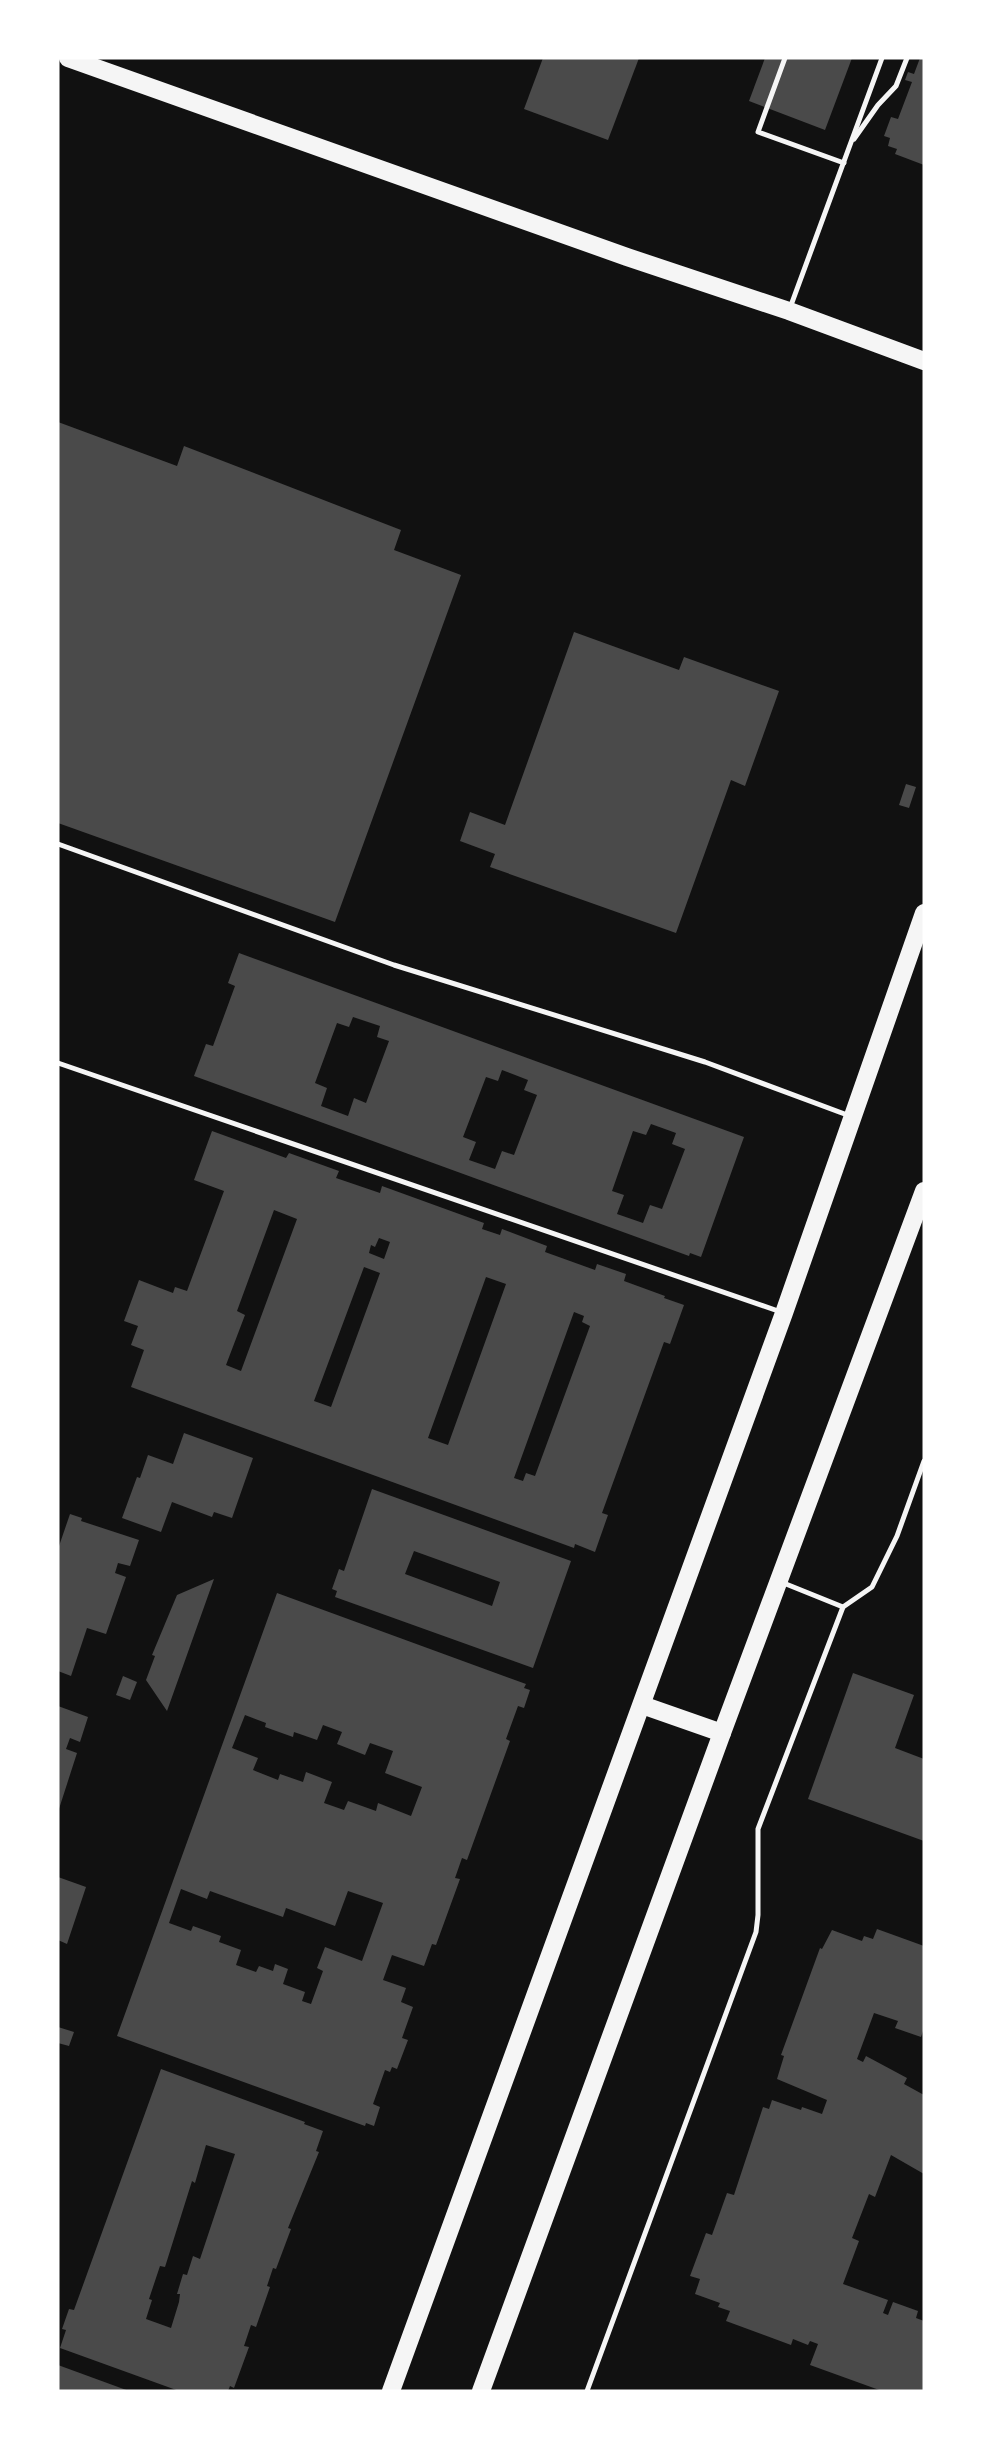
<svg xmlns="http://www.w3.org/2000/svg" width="982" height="2449" viewBox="0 0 982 2449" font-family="Manrope,sans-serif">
<rect width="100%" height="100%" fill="#111"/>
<g fill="#4a4a4a" fill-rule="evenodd">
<polygon points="543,58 639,58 608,140 524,109"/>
<polygon points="765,58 852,58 825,130 749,101"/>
<polygon points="920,58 924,58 924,165 895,154 897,149 888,146 890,138 884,136 891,117 898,119 912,82 905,80 908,72 914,74"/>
<polygon points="58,422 177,466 184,446 401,530 394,550 461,575 335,922 58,823"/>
<polygon points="574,632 679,670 684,657 779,691 745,786 731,780 676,933 490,867 495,854 460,841 470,812 505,825"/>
<polygon points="906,784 916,787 909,808 899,805"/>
<path d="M239 953 744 1137 701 1257 690 1253 689 1256 194 1076 206 1044 213 1046 235 986 228 983ZM353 1017 380 1026 377 1037 389 1041 366 1103 354 1098 348 1116 321 1106 327 1088 315 1083 337 1023 349 1027ZM502 1070 528 1080 524 1090 537 1095 514 1155 502 1151 495 1169 469 1160 476 1142 463 1137 486 1077 498 1081ZM651 1124 676 1133 672 1144 685 1149 662 1209 650 1205 643 1223 617 1214 624 1195 612 1191 633 1131 646 1135Z"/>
<path d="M212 1131 286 1158 289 1153 339 1171 336 1178 380 1193 382 1186 484 1223 482 1229 500 1235 502 1229 547 1246 545 1252 595 1270 597 1264 626 1274 624 1281 665 1296 664 1298 684 1305 670 1344 664 1342 602 1513 608 1515 595 1552 575 1544 574 1548 131 1387 144 1350 131 1345 138 1326 124 1321 139 1280 173 1293 175 1287 187 1291 224 1191 194 1180ZM274 1210 297 1219 241 1371 226 1365 245 1315 237 1311ZM379 1238 390 1242 384 1259 369 1253 371 1245 375 1247ZM364 1267 380 1273 331 1407 314 1401ZM486 1277 506 1284 448 1445 428 1438ZM574 1312 584 1316 582 1322 590 1326 535 1476 526 1473 523 1481 514 1478Z"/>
<polygon points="184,1433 253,1458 232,1518 214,1512 212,1517 172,1502 161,1532 122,1518 137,1477 140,1478 148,1455 173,1464"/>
<path d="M372 1489 571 1561 533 1668 335 1597 337 1591 332 1589 339 1569 344 1571ZM414 1551 500 1582 492 1606 405 1574Z"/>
<polygon points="70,1514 82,1518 81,1521 139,1540 130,1566 118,1563 115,1573 126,1577 106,1634 87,1628 71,1676 58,1671 58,1549"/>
<polygon points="214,1579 167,1711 146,1680 155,1656 152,1655 177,1595"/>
<path d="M277 1593 526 1684 524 1688 530 1690 524 1708 518 1706 506 1739 510 1741 467 1860 462 1858 455 1878 460 1879 436 1945 432 1944 424 1966 392 1955 383 1980 406 1988 401 2002 413 2007 402 2038 408 2040 397 2069 392 2067 390 2072 385 2070 373 2104 380 2107 374 2126 366 2123 365 2126 117 2036ZM245 1715 266 1723 265 1727 293 1737 294 1732 317 1740 323 1725 342 1732 337 1744 365 1755 370 1743 393 1751 385 1773 422 1787 411 1816 378 1803 376 1811 348 1801 344 1810 324 1803 332 1782 306 1772 303 1782 280 1774 278 1780 253 1770 258 1758 232 1748ZM181 1889 207 1899 210 1891 283 1917 286 1908 335 1926 348 1891 383 1903 362 1961 325 1947 317 1968 323 1971 311 2004 302 2001 305 1992 283 1984 288 1969 275 1964 273 1971 259 1966 256 1972 236 1965 241 1950 219 1942 221 1936 193 1926 191 1931 169 1923Z"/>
<polygon points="853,1673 914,1695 895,1748 924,1759 924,1841 808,1799"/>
<polygon points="123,1676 137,1682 130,1700 116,1695"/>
<polygon points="58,1706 88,1717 80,1742 70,1738 66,1749 77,1753 58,1812"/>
<polygon points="58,1877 86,1887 67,1944 58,1940"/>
<polygon points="877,1929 924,1946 924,2028 921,2037 895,2028 898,2021 874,2013 857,2059 863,2062 866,2056 907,2078 904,2084 924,2095 924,2174 891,2155 875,2197 869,2194 852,2238 859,2241 843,2284 888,2300 883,2313 888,2315 893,2302 918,2311 916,2318 924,2321 924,2391 882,2391 810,2365 818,2344 810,2341 808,2345 793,2339 791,2345 726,2321 730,2311 718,2307 720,2303 695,2294 700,2279 690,2276 706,2233 712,2235 727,2193 734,2195 763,2107 769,2109 772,2100 801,2110 802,2107 822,2114 827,2100 777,2079 784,2056 781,2055 820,1948 822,1949 832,1930 862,1941 864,1936 873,1939"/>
<polygon points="58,2027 74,2032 69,2046 58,2043"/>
<path d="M161 2069 305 2122 304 2124 323 2131 316 2151 319 2152 288 2228 291 2229 276 2269 273 2268 267 2286 270 2287 256 2327 251 2325 244 2346 249 2347 234 2388 230 2386 228 2391H179L60 2348 66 2330 62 2329 69 2309 74 2310ZM206 2145 235 2154 200 2259 193 2256 187 2275 183 2274 177 2294H180L179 2302 171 2328 146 2319 152 2300 149 2299 160 2266 165 2267 192 2181 195 2183Z"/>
<polygon points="58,2365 129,2391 58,2391"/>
</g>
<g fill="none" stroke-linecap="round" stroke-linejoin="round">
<g stroke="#f5f5f5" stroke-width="5">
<polyline points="785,58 758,132 844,163"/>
<polyline points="854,139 878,105 896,86 907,58"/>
<polyline points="790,308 882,58"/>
<polyline points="58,844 394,965 705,1062 850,1116"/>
<polyline points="58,1063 781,1312"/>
<polyline points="781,1582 843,1607"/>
<polyline points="587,2391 756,1932 758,1915 758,1829 843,1607 872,1587 897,1536 924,1461"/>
</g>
<g stroke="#f5f5f5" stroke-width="18">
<polyline points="68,58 627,257 789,311 924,361"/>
<polyline points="642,1705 722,1733"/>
<polyline points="391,2391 784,1313 924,913"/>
<polyline points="481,2391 722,1733 924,1191"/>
</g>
</g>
<rect width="982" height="2449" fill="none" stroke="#ffffff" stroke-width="119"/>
</svg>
